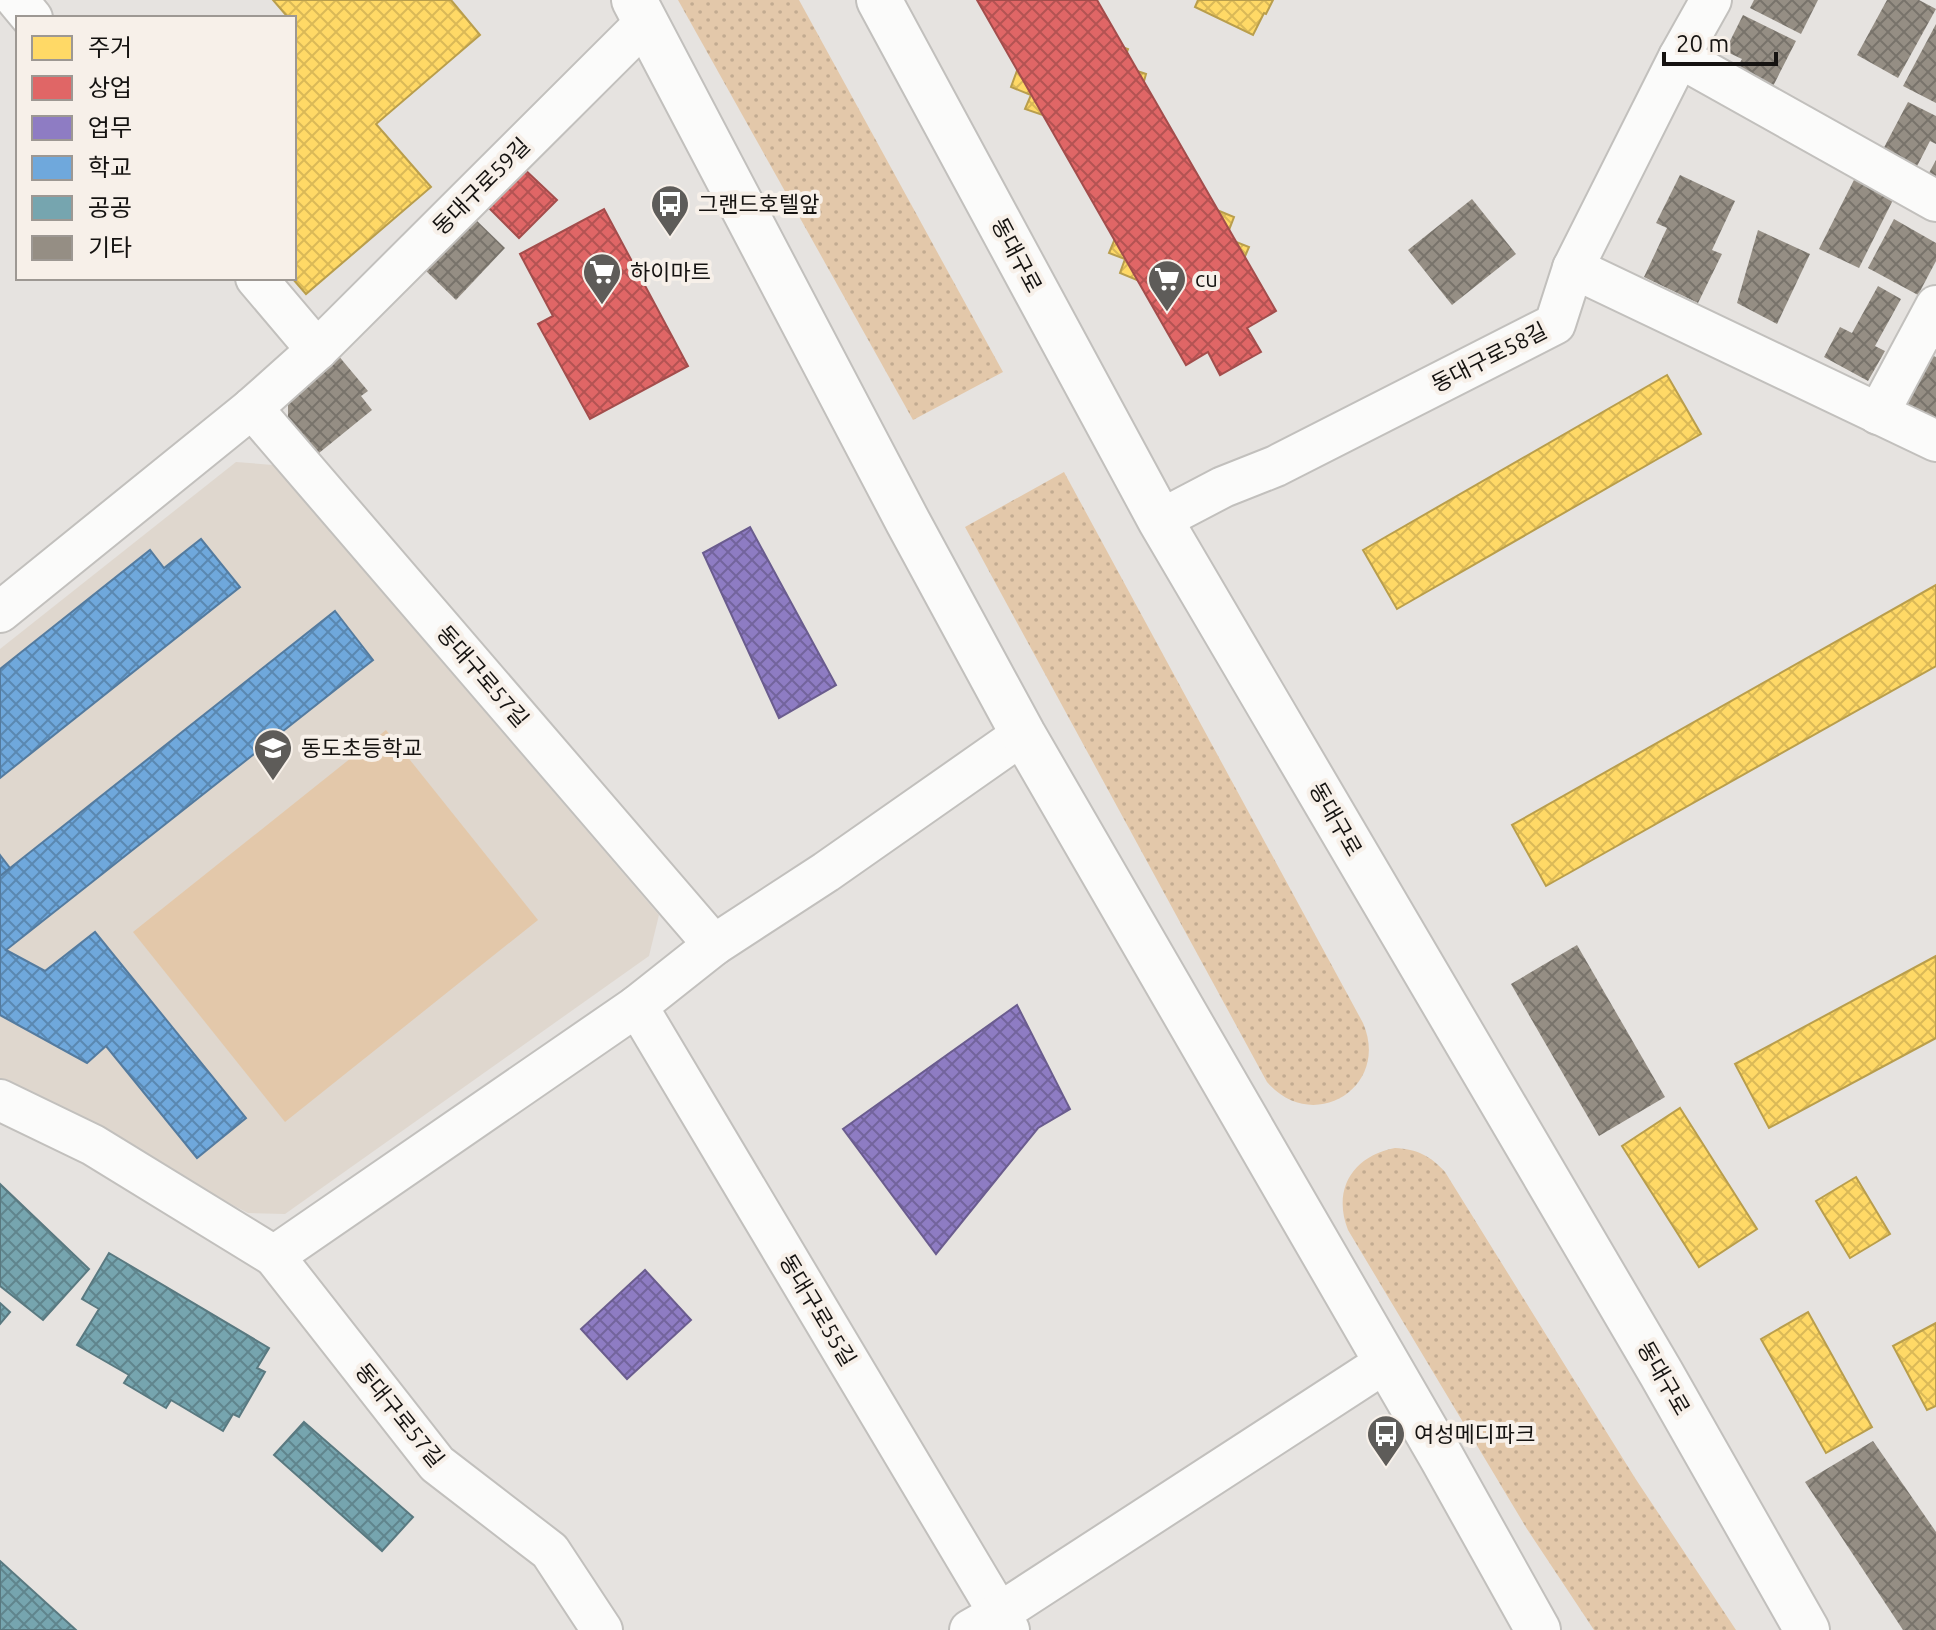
<svg xmlns="http://www.w3.org/2000/svg" width="1936" height="1630" viewBox="0 0 1936 1630" font-family="Ubuntu,'Noto Sans KR',sans-serif">
<defs>
<pattern id="grass-dots" width="8" height="8" patternUnits="userSpaceOnUse" patternTransform="scale(2)"><rect width="8" height="8" fill="#e3c8aa"/><path d="M2 2h.1M6 6h.1" fill="none" stroke="#c2ab91" stroke-width="1.8" stroke-linecap="round"/></pattern>
<pattern id="homes-cross-hatch" width="8" height="8" patternUnits="userSpaceOnUse" patternTransform="scale(2)"><rect width="8" height="8" fill="#ffd966"/><path d="M0 0l8 8M0 8l8-8" fill="none" stroke="#dab957"/></pattern>
<pattern id="shops-cross-hatch" width="8" height="8" patternUnits="userSpaceOnUse" patternTransform="scale(2)"><rect width="8" height="8" fill="#e06666"/><path d="M0 0l8 8M0 8l8-8" fill="none" stroke="#b45353"/></pattern>
<pattern id="offices-cross-hatch" width="8" height="8" patternUnits="userSpaceOnUse" patternTransform="scale(2)"><rect width="8" height="8" fill="#8e7cc3"/><path d="M0 0l8 8M0 8l8-8" fill="none" stroke="#73649d"/></pattern>
<pattern id="schools-cross-hatch" width="8" height="8" patternUnits="userSpaceOnUse" patternTransform="scale(2)"><rect width="8" height="8" fill="#6fa8dc"/><path d="M0 0l8 8M0 8l8-8" fill="none" stroke="#5a88b1"/></pattern>
<pattern id="public-cross-hatch" width="8" height="8" patternUnits="userSpaceOnUse" patternTransform="scale(2)"><rect width="8" height="8" fill="#76a5af"/><path d="M0 0l8 8M0 8l8-8" fill="none" stroke="#60858d"/></pattern>
<pattern id="building-cross-hatch" width="8" height="8" patternUnits="userSpaceOnUse" patternTransform="scale(2)"><rect width="8" height="8" fill="#958e84"/><path d="M0 0l8 8M0 8l8-8" fill="none" stroke="#78736b"/></pattern>
</defs>
<rect width="100%" height="100%" fill="#e6e3e0"/>
<polygon fill="#dfd7ce" points="236,462 273,465 659,915 649,956 285,1214 248,1213 0,1084 0,649"/>
<g fill="url(#grass-dots)">
<polygon points="678,0 799,0 1003,372 913,420"/>
<path d="M1064 472 1363 1023C1391 1088 1312 1135 1267 1082L965 527Z"/>
<path d="M1395 1148C1417 1149 1431 1156 1445 1172L1635 1478 1736 1630H1594L1527 1529 1348 1230C1332 1189 1353 1156 1395 1148Z"/>
</g>
<polygon fill="#e3c8aa" points="386,730 538,920 285,1122 133,932"/>
<g fill="url(#homes-cross-hatch)" stroke="#b99e4c" stroke-width="2">
<polygon points="273,0 451,0 480,35 376,124 431,187 306,294 292,278 294,278 294,18 282,18 286,15"/>
<polygon points="1198,0 1273,0 1266,14 1264,13 1253,35 1195,7"/>
<polygon points="1037,16 1128,49 1122,66 1146,74 1132,124 1119,120 1113,139 1025,109 1031,95 1011,87"/>
<polygon points="1140,178 1234,217 1226,238 1249,247 1228,296 1217,291 1209,310 1120,273 1125,259 1109,253"/>
<polygon points="1667,375 1701,434 1397,609 1363,550"/>
<polygon points="1936,585 1936,666 1546,886 1512,825"/>
<polygon points="1936,956 1936,1038 1769,1128 1735,1064"/>
<polygon points="1680,1108 1757,1229 1699,1267 1622,1146"/>
<polygon points="1856,1177 1890,1234 1850,1258 1816,1201"/>
<polygon points="1808,1312 1872,1427 1826,1453 1761,1339"/>
<polygon points="1936,1323 1936,1406 1927,1410 1893,1346"/>
</g>
<g fill="url(#shops-cross-hatch)" stroke="#a34d4c" stroke-width="2">
<polygon points="977,0 1097,0 1276,311 1247,328 1261,352 1220,375 1208,352 1186,365"/>
<polygon points="520,165 557,200 519,238 483,202"/>
<polygon points="604,209 688,366 590,419 538,324 553,316 520,254"/>
</g>
<g fill="url(#offices-cross-hatch)" stroke="#6a5c8e" stroke-width="2">
<polygon points="750,527 836,685 779,718 703,553"/>
<polygon points="1017,1005 1070,1109 1038,1128 936,1254 843,1129"/>
<polygon points="645,1270 691,1320 627,1379 581,1329"/>
</g>
<g fill="url(#schools-cross-hatch)" stroke="#547b9f" stroke-width="2">
<polygon points="201,539 240,587 0,778 0,669 150,550 164,568"/>
<polygon points="335,611 373,660 6,950 45,971 95,932 246,1118 197,1158 106,1046 87,1063 0,1015 0,876"/>
<polygon points="0,855 10,868 0,876"/>
</g>
<g fill="url(#public-cross-hatch)" stroke="#597980" stroke-width="2">
<polygon points="0,1184 89,1269 43,1320 0,1286"/>
<polygon points="109,1253 269,1348 257,1368 265,1372 239,1417 233,1414 223,1431 171,1400 166,1408 124,1383 129,1375 77,1345 99,1309 82,1299"/>
<polygon points="0,1303 10,1312 0,1324"/>
<polygon points="304,1422 413,1517 382,1551 274,1455"/>
<polygon points="0,1561 76,1630 0,1630"/>
</g>
<g fill="url(#building-cross-hatch)">
<polygon points="1754,0 1818,0 1801,34 1750,8"/>
<polygon points="1887,0 1919,0 1936,9 1898,78 1857,55"/>
<polygon points="1743,15 1796,41 1768,96 1741,83 1747,71 1738,66 1742,59 1725,51"/>
<polygon points="1936,24 1936,103 1903,86"/>
<polygon points="1908,102 1936,116 1936,144 1930,141 1913,174 1879,157"/>
<polygon points="1936,160 1936,191 1923,184"/>
<polygon points="1680,175 1735,201 1712,250 1722,254 1698,303 1644,277 1667,228 1656,223"/>
<polygon points="1856,176 1895,196 1859,268 1819,249"/>
<polygon points="1472,199 1516,254 1452,305 1408,250"/>
<polygon points="473,217 505,248 456,300 424,269"/>
<polygon points="1894,219 1936,243 1936,261 1918,295 1868,268"/>
<polygon points="1758,230 1810,254 1777,324 1737,303"/>
<polygon points="1878,286 1901,299 1875,346 1885,351 1868,381 1824,357 1840,327 1852,333"/>
<polygon points="337,354 368,391 361,396 372,410 319,453 288,418 288,393"/>
<polygon points="1929,354 1936,357 1936,430 1900,412"/>
<polygon points="1577,945 1665,1097 1599,1136 1511,984"/>
<polygon points="1873,1441 1936,1532 1936,1630 1903,1630 1805,1482"/>
</g>
<g fill="none" stroke-linecap="round" stroke-linejoin="round">
<defs>
<g id="street">
<polyline points="17,0 32,18"/>
<polyline points="1679,57 1936,201"/>
<polyline points="1573,268 1936,441"/>
<polyline points="256,278 317,350"/>
<polyline points="252,408 714,945"/>
<polyline points="1878,414 1936,306"/>
<polyline points="1160,520 1223,487 1276,466 1555,324 1573,268 1679,57 1711,0"/>
<polyline points="0,612 252,408 317,350 645,23"/>
<polyline points="637,1006 1009,1630"/>
<polyline points="0,1100 93,1145 274,1256 637,1006 714,945 826,872 1023,734"/>
<polyline points="274,1256 437,1464 550,1551 602,1630"/>
<polyline points="970,1630 998,1614 1386,1362"/>
</g>
<g id="secondary">
<polyline points="634,0 908,522 1023,734 1442,1458 1538,1630"/>
<polyline points="879,0 1160,520 1661,1373 1807,1630"/>
</g>
</defs>
<use href="#street" stroke="#c2c0bd" stroke-width="44"/>
<use href="#secondary" stroke="#c2c0bd" stroke-width="48"/>
<use href="#street" stroke="#fbfbfa" stroke-width="40"/>
<use href="#secondary" stroke="#fbfbfa" stroke-width="44"/>
</g>
<defs>
<symbol id="bus-pin" viewBox="-11 -11 22 30"><path d="M0 17L-7.5 6A9.5 9.5 0 1 1 7.5 6Z" fill="#5e5c59" stroke="#f7f0e9"/><path d="M-5-6H5V4H4V6H2V4H-2V6H-4V4H-5ZM-3.5-4V0h7V-4ZM-3.5 1.2v1.5H-2V1.2ZM2 1.2v1.5H3.5V1.2Z" fill="#fff"/></symbol>
<symbol id="supermarket-pin" viewBox="-11 -11 22 30"><path d="M0 17L-7.5 6A9.5 9.5 0 1 1 7.5 6Z" fill="#5e5c59" stroke="#f7f0e9"/><path d="M-6-5.5h2.5l.6 2H6L4.5 2H-2.5L-4.4-4H-6ZM-1.5 3.2a1.3 1.3 0 1 0 .1 0ZM3 3.2a1.3 1.3 0 1 0 .1 0Z" fill="#fff"/></symbol>
<symbol id="school-pin" viewBox="-11 -11 22 30"><path d="M0 17L-7.5 6A9.5 9.5 0 1 1 7.5 6Z" fill="#5e5c59" stroke="#f7f0e9"/><path d="M0-5L7-2L0 1L-7-2ZM-4 1L0 2.5L4 1V4Q0 6-4 4Z" fill="#fff"/></symbol>
</defs>
<g fill-rule="evenodd">
<use href="#bus-pin" x="648" y="182" width="44" height="60"/>
<use href="#supermarket-pin" x="580" y="250" width="44" height="60"/>
<use href="#supermarket-pin" x="1145" y="257" width="44" height="60"/>
<use href="#school-pin" x="251" y="726" width="44" height="60"/>
<use href="#bus-pin" x="1364" y="1412" width="44" height="60"/>
</g>
<g text-anchor="middle" stroke-width="8" stroke-linejoin="round" paint-order="stroke">
<g font-size="22" fill="#151311" stroke="#f7f0e9">
<text transform="translate(481 186) rotate(-45)" y="8">동대구로59길</text>
<text transform="translate(1017 255) rotate(62)" y="8">동대구로</text>
<text transform="translate(1489 357) rotate(-27)" y="8">동대구로58길</text>
<text transform="translate(483 676) rotate(49)" y="8">동대구로57길</text>
<text transform="translate(1336 819) rotate(60)" y="8">동대구로</text>
<text transform="translate(818 1310) rotate(59)" y="8">동대구로55길</text>
<text transform="translate(1664 1378) rotate(60)" y="8">동대구로</text>
<text transform="translate(400 1415) rotate(51)" y="8">동대구로57길</text>
</g>
<g font-size="22" fill="#151311" stroke="#f7f0e9" text-anchor="start">
<text x="698" y="212">그랜드호텔앞</text>
<text x="630" y="280">하이마트</text>
<text x="1195" y="287">cu</text>
<text x="301" y="756">동도초등학교</text>
<text x="1414" y="1442">여성메디파크</text>
</g>
</g>
<rect x="16" y="16" width="280" height="264" fill="#f7f0e9" stroke="#9d9893" stroke-width="2"/>
<rect x="32" y="36" width="40" height="24" fill="#ffd966" stroke="#9d9893" stroke-width="2"/>
<text x="88" y="56" font-size="24" fill="#151311">주거</text>
<rect x="32" y="76" width="40" height="24" fill="#e06666" stroke="#9d9893" stroke-width="2"/>
<text x="88" y="96" font-size="24" fill="#151311">상업</text>
<rect x="32" y="116" width="40" height="24" fill="#8e7cc3" stroke="#9d9893" stroke-width="2"/>
<text x="88" y="136" font-size="24" fill="#151311">업무</text>
<rect x="32" y="156" width="40" height="24" fill="#6fa8dc" stroke="#9d9893" stroke-width="2"/>
<text x="88" y="176" font-size="24" fill="#151311">학교</text>
<rect x="32" y="196" width="40" height="24" fill="#76a5af" stroke="#9d9893" stroke-width="2"/>
<text x="88" y="216" font-size="24" fill="#151311">공공</text>
<rect x="32" y="236" width="40" height="24" fill="#958e84" stroke="#9d9893" stroke-width="2"/>
<text x="88" y="256" font-size="24" fill="#151311">기타</text>
<path d="M1664 52v12h112v-12" fill="none" stroke="#151311" stroke-width="4"/>
<text x="1676" y="52" font-size="24" fill="#151311" stroke="#f7f0e9" stroke-width="6" paint-order="stroke">20 m</text>
</svg>
